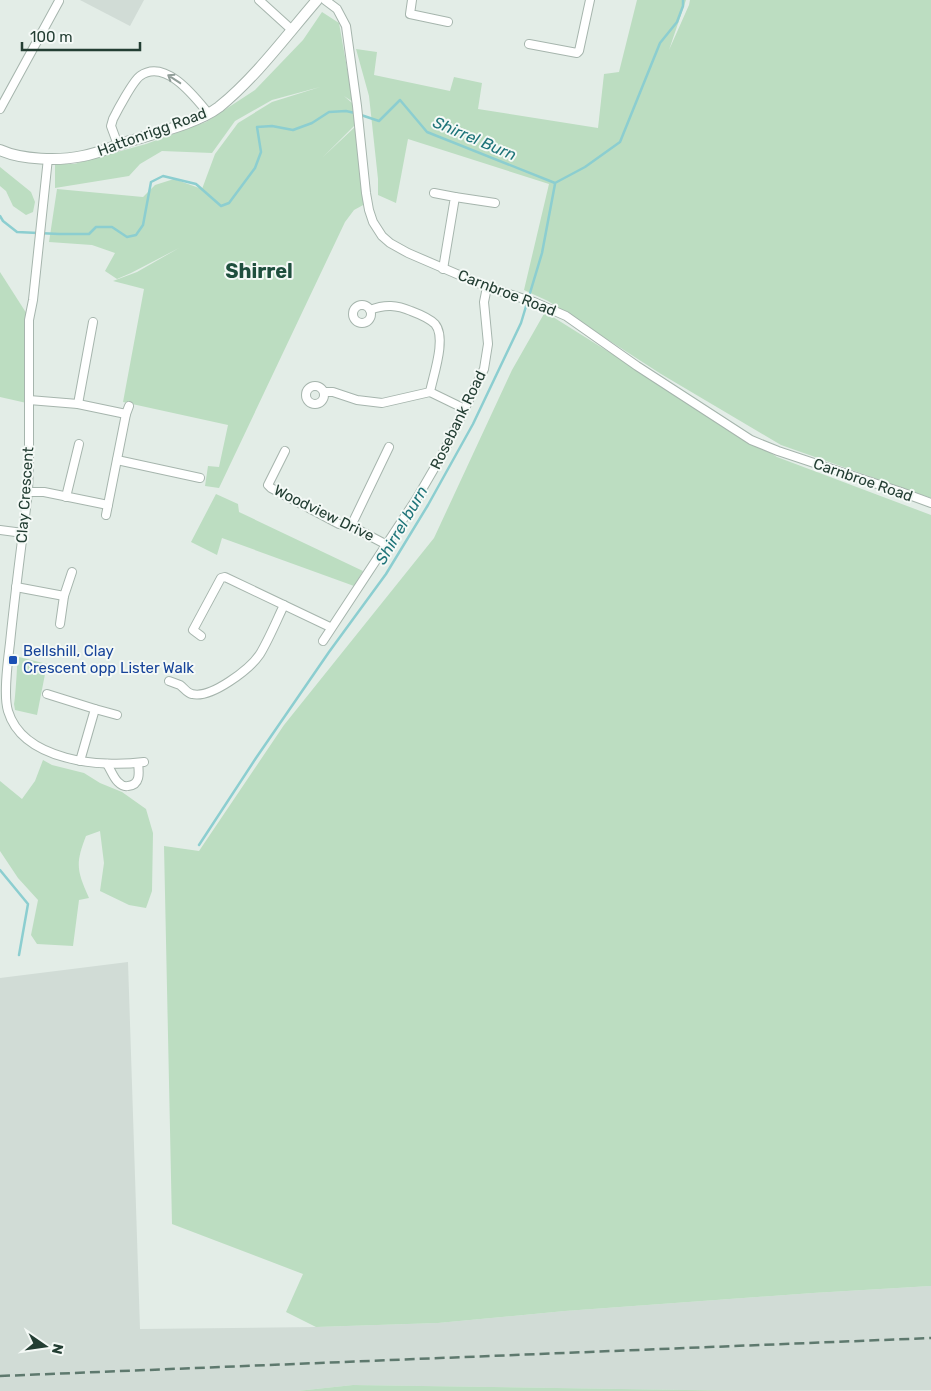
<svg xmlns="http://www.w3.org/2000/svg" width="931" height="1391" viewBox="0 0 931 1391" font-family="Rubik,sans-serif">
<rect width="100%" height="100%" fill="#e3ede7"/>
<g fill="#d1dcd6">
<polygon points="80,0 144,0 130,26"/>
<polygon points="128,962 140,1329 316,1327 438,1323 565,1311 813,1293 931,1286 931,1390 751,1391 353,1385 297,1391 0,1391 0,978"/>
</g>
<g fill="#bcddc1">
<polygon points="637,0 686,0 669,50 689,5 690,0 931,0 931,498 781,445 661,374 548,301 524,290 549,184 408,139 396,203 378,195 378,179 369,96 356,49 377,52 374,75 450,91 454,77 482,83 478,109 598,128 604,74 619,72"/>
<polygon points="322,12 339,23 353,102 344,96 352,103 355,125 323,157 356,126 365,204 354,210 345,222 219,488 205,486 208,466 219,467 228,425 123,402 144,289 113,281 137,272 179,248 131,273 117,279 105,271 115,253 92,245 49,242 57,189 143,197 155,185 174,179 202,189 215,154 238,123 272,102 320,87 272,100 235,121 212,153 162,151 140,164 129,176 55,188 55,164 74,164 146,144 206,122 255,90 303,40"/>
<polygon points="0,167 31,192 35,202 33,212 26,215 13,206 6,191 0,186"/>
<polygon points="0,272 32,322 31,404 0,397"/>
<polygon points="545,312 777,457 931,515 931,1286 813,1293 565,1311 438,1323 316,1327 286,1312 303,1274 172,1224 164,846 199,851 284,725 434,538 512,370"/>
<polygon points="216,494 238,504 239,512 363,571 354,586 222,538 217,555 191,542"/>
<path d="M15 656 47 664 37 715 15 710 14 704C15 702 17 671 17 667 17 664 15 660 15 656Z"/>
<path d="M43 760 52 765 84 773 100 783 122 792 146 809 153 833 152 891 146 908 129 905 100 891 104 863 100 831 86 836C75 864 77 871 89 898L79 900 73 946 37 944 31 935 38 900 18 878 0 851V781L22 799 35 781Z"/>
<polygon points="353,1385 751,1391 297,1391"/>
</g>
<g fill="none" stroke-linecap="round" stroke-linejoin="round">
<g stroke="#8cced0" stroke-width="2.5">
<polyline points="361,115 379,121 400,100 427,132 555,183 585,167 620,142 660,43 677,22 683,6 683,0"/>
<polyline points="0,216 3,221 17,232 59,234 89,234 96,227 112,227 127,237 136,235 143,225 151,182 163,176 196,184 221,206 229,203 255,168 261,152 257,127 272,126 293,130 312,123 329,112 346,111 355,113"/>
<polyline points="199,845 256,758 329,652 386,574 428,505 473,424 521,323 542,253 555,184"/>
<polyline points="0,870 28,904 19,955"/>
</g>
<defs>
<g id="minor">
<polyline points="259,0 292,30"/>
<polyline points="325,0 337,9 346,26 357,106 366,193 369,210 373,222 382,236 390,243 408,253 487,287 534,302 566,316 637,366 751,440 778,451 901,492 931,503"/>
<polyline points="412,0 410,14 448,22"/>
<polyline points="529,44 577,53 579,51 590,0"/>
<polyline points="0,109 59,1"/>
<path d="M118 145 111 126 113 119C117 111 133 81 140 76 165 58 194 96 208 113"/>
<path d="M48 158 33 300 29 320V462L28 492C22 542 15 592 10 643 8 660 3 695 8 711 23 761 101 768 144 762"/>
<polyline points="434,193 455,197 443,269"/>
<polyline points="455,197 495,203"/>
<circle cx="362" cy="314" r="9"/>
<path d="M370 310C385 304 397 305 411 311 419 314 429 318 435 324 447 338 433 376 430 392L465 409"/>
<circle cx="315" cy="395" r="9"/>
<polyline points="324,392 333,392 357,400 382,403 430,392"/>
<polyline points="29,400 78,404 126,414"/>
<polyline points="78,404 93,322"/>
<polyline points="285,451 268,485 271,488 339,524 351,526 387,545"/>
<polyline points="117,460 200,478"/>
<polyline points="28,492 44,492 108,505"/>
<polyline points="66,497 79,444"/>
<polyline points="106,515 126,414 129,406"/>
<polyline points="351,526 389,447"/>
<polyline points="0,530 23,533"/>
<polyline points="16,587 64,596 72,572"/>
<polyline points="60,624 64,596"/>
<polyline points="201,636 193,630 221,578 225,577 330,627"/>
<polyline points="323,641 417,498 442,455 484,369 488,344 484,302 487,287"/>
<path d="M169 681C172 682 177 684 180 685 184 688 187 693 192 694 211 699 250 669 260 654 269 639 276 622 284 605"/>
<polyline points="47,694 95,709 80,761"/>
<polyline points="95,709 117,715"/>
<path d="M107 764C111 770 113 777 118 782 121 785 124 787 128 786 141 785 139 772 138 763"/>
</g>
<path id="tertiary" d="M0 150C22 160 59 161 83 156 99 153 115 146 130 141 156 133 198 123 219 107 256 77 286 36 317 0"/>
</defs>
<use href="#minor" stroke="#a6b5ad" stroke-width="10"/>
<use href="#tertiary" stroke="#a6b5ad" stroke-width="12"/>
<use href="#minor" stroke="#fff" stroke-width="8"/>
<use href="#tertiary" stroke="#fff" stroke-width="10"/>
<polyline stroke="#5e796e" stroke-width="2.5" stroke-dasharray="10 5" stroke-linecap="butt" points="0,1376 931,1338"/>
</g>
<defs><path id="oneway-shaft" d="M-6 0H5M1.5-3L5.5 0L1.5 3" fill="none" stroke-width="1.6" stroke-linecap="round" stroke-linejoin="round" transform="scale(1.25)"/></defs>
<use stroke="#919e99" href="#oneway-shaft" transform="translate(174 79) rotate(-147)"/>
<rect fill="#1a4fb4" stroke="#f4f9f6" stroke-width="2" x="8" y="655" width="10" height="10" rx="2.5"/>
<g text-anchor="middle" stroke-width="4" stroke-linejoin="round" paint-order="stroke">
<g font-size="15" fill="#233e33" stroke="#f4f9f6">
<text transform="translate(152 132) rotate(-20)" y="5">Hattonrigg Road</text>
<text transform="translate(507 293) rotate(21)" y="5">Carnbroe Road</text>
<text transform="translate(458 420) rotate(-64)" y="5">Rosebank Road</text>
<text transform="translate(863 480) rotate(19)" y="5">Carnbroe Road</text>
<text transform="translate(25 495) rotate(-86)" y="5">Clay Crescent</text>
<text transform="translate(324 513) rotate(26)" y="5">Woodview Drive</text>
</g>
<g font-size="15" fill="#164399" stroke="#f4f9f6" text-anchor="start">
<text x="23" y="656">Bellshill, Clay<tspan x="23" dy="17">Crescent opp Lister Walk</tspan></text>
</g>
<g font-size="16" font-style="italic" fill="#1e7479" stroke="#f4f9f6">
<text transform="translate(475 138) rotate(23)" y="6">Shirrel Burn</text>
<text transform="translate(401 525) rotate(-60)" y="6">Shirrel burn</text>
</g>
<g font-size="20" font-weight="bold" fill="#1f4f3e" stroke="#f4f9f6">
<text x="259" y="278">Shirrel</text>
</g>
</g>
<g transform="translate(45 1346) rotate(103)" stroke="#f4f9f6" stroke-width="4" paint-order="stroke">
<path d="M0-4L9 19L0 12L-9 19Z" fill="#233e33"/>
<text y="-8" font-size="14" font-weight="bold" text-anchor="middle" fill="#233e33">N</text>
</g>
<path d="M22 42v8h118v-8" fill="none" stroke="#233e33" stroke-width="2.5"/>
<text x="30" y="42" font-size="15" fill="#233e33" stroke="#f4f9f6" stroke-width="4" paint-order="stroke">100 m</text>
</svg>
